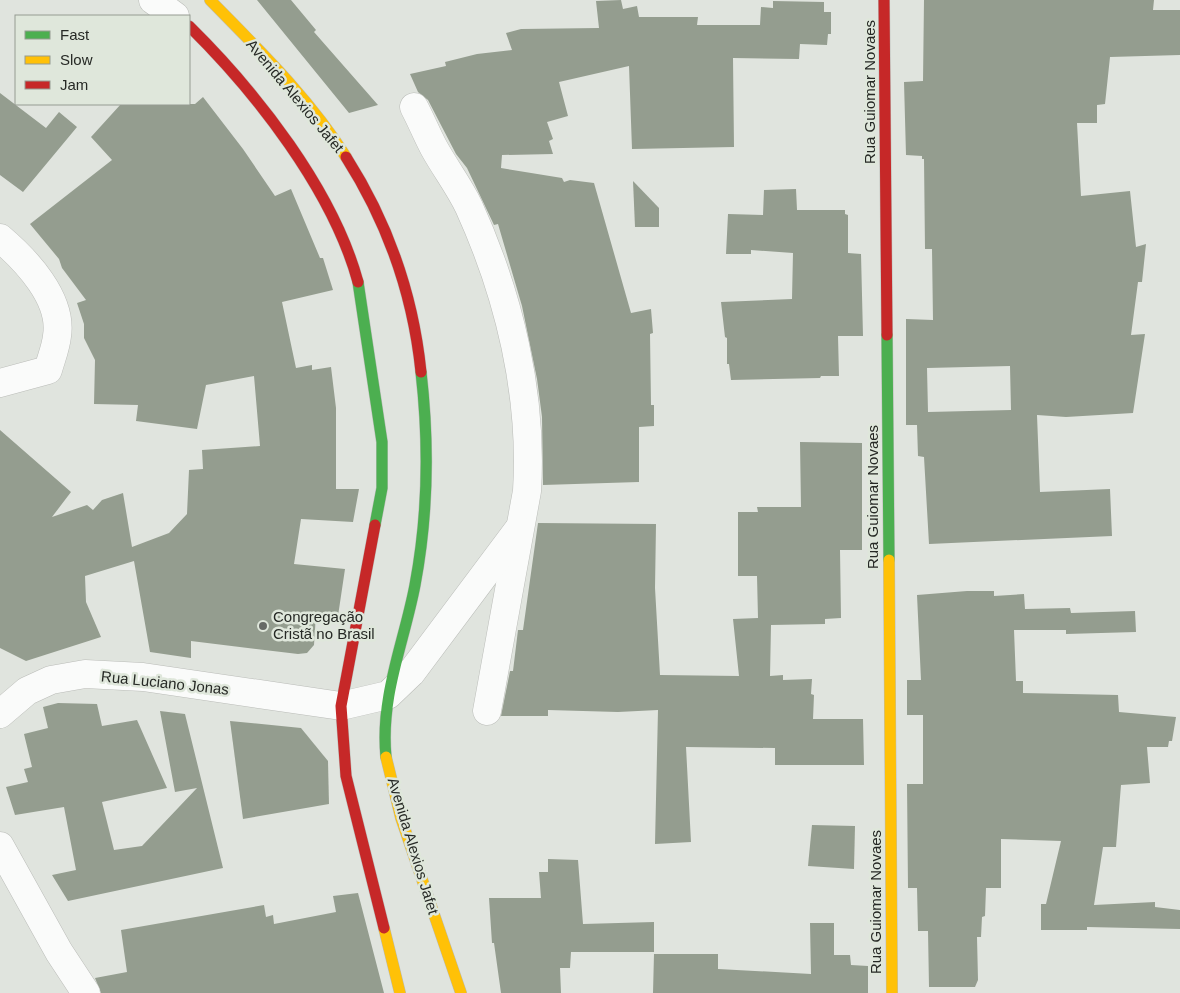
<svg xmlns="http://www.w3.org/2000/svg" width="1180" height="993" viewBox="0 0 1180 993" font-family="Arial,sans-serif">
<rect width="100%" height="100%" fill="#e0e4de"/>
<g fill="#949d8f" fill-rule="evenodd">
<polygon points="257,0 291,0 316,30 314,32 378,105 349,113"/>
<polygon points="621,0 623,9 637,6 639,17 698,17 697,25 760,25 761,7 773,8 773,1 824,2 824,12 831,12 831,34 828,34 827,45 800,44 799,59 733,58 734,147 632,149 629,66 559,82 568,116 547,122 553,139 549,141 553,154 502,155 501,168 562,178 564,182 570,180 594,183 631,313 651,309 653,333 650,334 651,405 654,405 654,426 639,427 639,482 543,485 542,417 537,379 522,306 498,224 494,225 467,168 456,154 428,100 418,92 410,74 446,66 445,62 477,54 512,50 506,33 521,29 599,28 596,1"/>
<path d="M924 0H1154L1153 10H1180V55L1110 57 1105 104 1097 105V123H1077L1081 196 1130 191 1136 247 1146 244 1142 282H1138L1131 335 1145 334 1133 413 1066 417 1037 415 1040 492 1110 489 1112 536 929 544 924 457 918 456 917 425H906V319L933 320 932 249H925L924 159H922V156L906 155 904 82 923 81ZM1010 366 1011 410 928 412 927 368Z"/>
<polygon points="0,93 46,128 59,112 77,127 23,192 0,175"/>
<polygon points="203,97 243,149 275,196 291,189 320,258 323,258 333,290 282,302 296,368 312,365 312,370 331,367 336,408 336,489 359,489 353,522 301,519 294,564 345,569 338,616 316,614 314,645 307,653 298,654 191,641 191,658 150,652 134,561 85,576 86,602 101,637 26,661 0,648 0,430 71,492 52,517 87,505 93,510 102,500 123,493 132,547 169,533 187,514 189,470 203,469 202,450 260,446 254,376 206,385 197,429 136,421 138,405 94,404 95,360 84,338 84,324 77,303 86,300 62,268 59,259 30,224 112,160 91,137 121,104 195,104"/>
<polygon points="633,181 659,208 659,227 635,227"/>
<polygon points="796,189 797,210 845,210 845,214 848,215 848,253 861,254 863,336 838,336 839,376 821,376 820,378 731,380 729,364 727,364 727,338 725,337 721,302 792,299 793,253 751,250 751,254 726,254 728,214 763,215 764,190"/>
<polygon points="800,442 862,443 862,550 840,550 841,618 825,619 825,624 771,625 770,676 783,675 783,680 812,679 811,694 814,695 813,719 863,719 864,765 775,765 775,748 686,747 691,842 655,844 658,710 618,712 548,710 548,716 501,716 510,671 513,671 518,630 523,630 538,523 656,524 655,588 660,675 739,676 733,619 758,618 757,576 738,576 738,512 758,512 757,507 801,507"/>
<polygon points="967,591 994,591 994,596 1024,594 1025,609 1070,608 1071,613 1135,611 1136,632 1066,634 1066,630 1014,630 1016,681 1023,681 1023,693 1118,695 1119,712 1176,717 1172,741 1169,741 1168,747 1147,747 1150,783 1121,785 1116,847 1103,847 1094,905 1155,902 1155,907 1180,910 1180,929 1087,927 1087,930 1041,930 1041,904 1046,904 1061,841 1001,839 1001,888 986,888 985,916 982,917 981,937 977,937 978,980 975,987 929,987 928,931 918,931 917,888 908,888 907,784 923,784 923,715 907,715 907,680 921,680 917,595"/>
<polygon points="58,703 97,704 102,726 137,720 167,788 102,802 114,850 142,846 197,788 175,792 160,711 185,714 223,868 68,901 52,875 76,870 64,807 15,815 6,787 28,782 24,769 32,767 24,734 48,728 43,707"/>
<polygon points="230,721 301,728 328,761 329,804 243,819"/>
<polygon points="812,825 855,826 854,869 808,866"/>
<polygon points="548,859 578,860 583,924 654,922 654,952 571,952 570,968 560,968 561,993 501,993 494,943 492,943 489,898 541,898 539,872 548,872"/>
<polygon points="358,893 384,993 101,993 95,978 127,972 121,930 264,905 266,917 273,915 274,924 336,912 333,896"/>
<polygon points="810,923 834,923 834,955 850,955 851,965 868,966 868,993 653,993 654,954 718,954 718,969 811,974"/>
</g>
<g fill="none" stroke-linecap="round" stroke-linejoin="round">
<defs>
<g id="street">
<polyline points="153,0 175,16"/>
<path d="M414 107C421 120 427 135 434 148 445 168 459 186 469 207 509 295 533 394 527 491L487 711"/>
<path d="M0 238C26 260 63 299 57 336 56 347 51 359 48 370L0 383"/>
<polyline points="0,714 27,691 51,680 85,674 143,677 341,706 388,695 411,673 518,530"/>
<polyline points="0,846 59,952 86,993"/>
</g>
<g id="fast">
<polyline points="358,282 382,442 382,488 375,525"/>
<polyline points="887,335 889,560"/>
<path d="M386 757C380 696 404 643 415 585 428 516 429 442 421 372"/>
</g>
<g id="slow">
<path d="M210 0C258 49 309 98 346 157"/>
<polyline points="889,560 892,993"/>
<polyline points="386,757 401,818 461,993"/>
<polyline points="384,928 400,993"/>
</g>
<g id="jam">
<polyline points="884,0 887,335"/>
<path d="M189 26C256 92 333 190 358 282"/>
<path d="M346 157C388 223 413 294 421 372"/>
<polyline points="375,525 341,706 346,776 384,928"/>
</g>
</defs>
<use href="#street" stroke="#babcb8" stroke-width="29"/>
<use href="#fast" stroke="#babcb8" stroke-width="12"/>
<use href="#slow" stroke="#babcb8" stroke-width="12"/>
<use href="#jam" stroke="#babcb8" stroke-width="12"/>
<use href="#street" stroke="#fafbfa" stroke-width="28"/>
<use href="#fast" stroke="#4caf50" stroke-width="11"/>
<use href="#slow" stroke="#ffc107" stroke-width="11"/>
<use href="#jam" stroke="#c62828" stroke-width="11"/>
</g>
<circle fill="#676a66" stroke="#dfe7db" stroke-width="2" cx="263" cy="626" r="5"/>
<g text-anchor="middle" stroke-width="5" stroke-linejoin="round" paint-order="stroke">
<g font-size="15" fill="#262925" stroke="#dfe7db">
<text transform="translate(870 92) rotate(-90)" y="5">Rua Guiomar Novaes</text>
<text transform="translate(295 96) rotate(50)" y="5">Avenida Alexios Jafet</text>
<text transform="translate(873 497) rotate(-90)" y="5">Rua Guiomar Novaes</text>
<text transform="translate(165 683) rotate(6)" y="5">Rua Luciano Jonas</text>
<text transform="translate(413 846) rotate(73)" y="5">Avenida Alexios Jafet</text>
<text transform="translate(876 902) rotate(-90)" y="5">Rua Guiomar Novaes</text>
</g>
<g font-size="15" fill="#262925" stroke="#dfe7db" text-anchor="start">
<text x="273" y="622">Congregação<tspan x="273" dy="17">Cristã no Brasil</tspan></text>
</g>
</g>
<rect x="15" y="15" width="175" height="90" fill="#dfe7db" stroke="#959b92"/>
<rect x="25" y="31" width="25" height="8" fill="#4caf50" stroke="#959b92"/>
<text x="60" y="40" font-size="15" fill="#262925">Fast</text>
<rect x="25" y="56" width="25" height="8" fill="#ffc107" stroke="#959b92"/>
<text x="60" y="65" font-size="15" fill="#262925">Slow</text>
<rect x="25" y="81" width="25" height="8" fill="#c62828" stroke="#959b92"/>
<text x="60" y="90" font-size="15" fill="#262925">Jam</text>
</svg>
